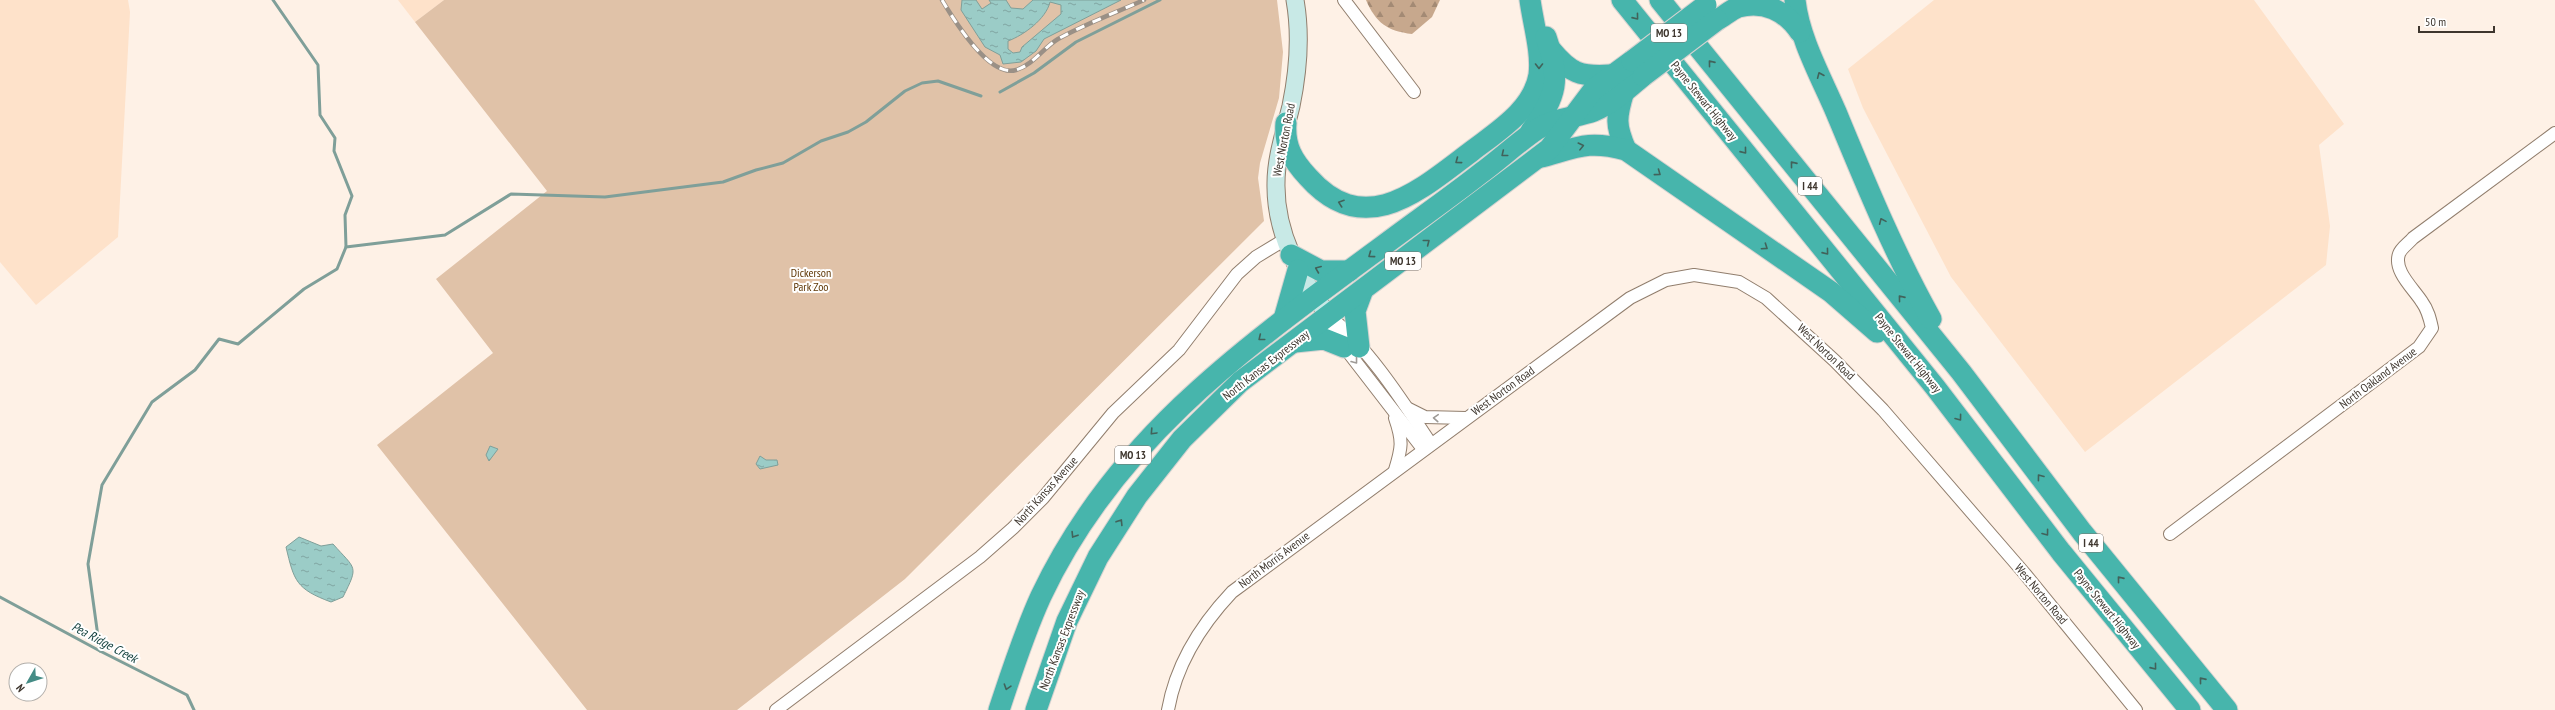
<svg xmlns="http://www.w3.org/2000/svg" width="2555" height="710" viewBox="0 0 2555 710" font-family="'PT Sans Narrow',sans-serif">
<defs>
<pattern id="forest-firs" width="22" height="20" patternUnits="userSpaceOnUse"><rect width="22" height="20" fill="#c7a88d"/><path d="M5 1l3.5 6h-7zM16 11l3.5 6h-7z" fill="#a38a74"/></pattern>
<pattern id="water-ripples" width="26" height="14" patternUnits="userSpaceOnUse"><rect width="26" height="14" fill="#9bccc7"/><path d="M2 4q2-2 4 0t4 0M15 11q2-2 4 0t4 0" fill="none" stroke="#80a6a2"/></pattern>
</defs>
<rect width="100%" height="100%" fill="#fef1e6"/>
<g fill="#fee2ca">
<polygon points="0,0 128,0 130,12 118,237 36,305 0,262"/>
<polygon points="398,0 444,0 415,22"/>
<polygon points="1934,0 2254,0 2344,124 2319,145 2330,226 2326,265 2085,452 1951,277 1863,108 1848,69"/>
</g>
<path fill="url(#forest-firs)" d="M1366 0H1440L1432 17 1412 34C1387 31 1376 23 1366 0Z"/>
<polygon fill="#e0c2a8" points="444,0 1277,0 1283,52 1279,98 1260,163 1258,178 1264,221 905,579 737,710 587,710 377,445 493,353 436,279 547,191 415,22"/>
<g fill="url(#water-ripples)" stroke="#7f9f99" fill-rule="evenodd">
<path d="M962 0H976L982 9 991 3 989 0H1006L1011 8 1023 9 1033 0H1121L1044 39 1036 51 1021 62 1003 64 1000 55 985 47 961 10ZM1050 2 1061 5V14L1022 47 1020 52 1013 53 1008 49V41C1024 35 1046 19 1050 2Z"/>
<polygon points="490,446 498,449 489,461 486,455"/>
<polygon points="760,456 766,460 777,460 778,465 760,469 756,464"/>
<path d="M299 537 321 546 333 544C356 570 359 565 343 597L331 602C296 589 294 581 286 547Z"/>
</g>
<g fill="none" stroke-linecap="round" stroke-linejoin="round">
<g stroke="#7f9f99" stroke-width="3">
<polyline points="273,0 318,65 320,115 335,138 334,151 352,196 345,215 346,247"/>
<polyline points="1000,92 1034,73 1076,42 1160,0"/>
<polyline points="0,597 100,651 187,695 194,710"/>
<polyline points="100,651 88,564 102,485 152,402 195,370 219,339 238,344 304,289 337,269 346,247 445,235 511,194 605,197 723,182 756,170 783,163 821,141 848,132 866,122 905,91 922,83 938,81 981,96"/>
</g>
<defs>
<g id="street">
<polyline points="1344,0 1414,92"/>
<polyline points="1329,316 1335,335 1423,449"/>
<path d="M1329 316C1368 347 1403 402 1431 444"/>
<polyline points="1409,409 1425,417 1466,418"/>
<path d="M1395 418C1403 441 1402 447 1395 470"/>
<path d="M2170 534 2419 347 2432 328C2430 319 2428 310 2422 302 2414 289 2393 271 2399 254 2401 248 2409 243 2413 238L2555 133"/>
<polyline points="776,710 980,557 1013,528 1043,498 1113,413 1179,350 1237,274 1256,257 1284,240"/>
<path d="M1168 710C1176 664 1200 626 1232 592L1630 298 1666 280 1694 275 1739 282 1766 298 1835 361 1883 410 2025 574 2136 710"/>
</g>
<path id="secondary" d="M1295 0C1301 34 1298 72 1291 106 1285 131 1276 157 1276 183 1275 233 1299 277 1329 316"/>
<g id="highway">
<polyline points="1622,0 1935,387 2061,552 2190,710"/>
<polyline points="1660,0 1961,372 2082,532 2227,710"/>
<path d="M1795 0C1799 38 1821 77 1836 112 1865 182 1894 253 1931 319"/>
<path d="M1717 20C1724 16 1731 10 1738 7 1764 0 1786 11 1800 32"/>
<path d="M1551 50C1570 73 1580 77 1610 75"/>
<path d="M1624 91C1616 117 1615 125 1626 150"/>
<path d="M1286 123C1284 146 1293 161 1308 177 1365 241 1420 190 1472 151 1498 131 1533 110 1539 75 1542 52 1533 23 1530 0"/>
<path d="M1531 131C1557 96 1561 79 1546 37"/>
<path d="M1542 157C1578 147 1589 140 1626 150L1831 292 1877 332"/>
<polyline points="1291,255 1321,271 1349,271"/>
<polyline points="1284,319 1298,270"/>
<polyline points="1295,342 1324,339 1344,347"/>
<polyline points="1359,347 1355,311 1362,292"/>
<path d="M999 710C1012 671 1024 633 1041 596 1115 439 1244 348 1380 248 1413 223 1448 199 1481 173 1500 159 1517 143 1536 130 1554 118 1574 118 1594 111 1612 104 1628 88 1643 76"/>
<polyline points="1036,710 1067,621 1098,557 1137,496 1182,439 1240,382 1549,149 1594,89 1632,61"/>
</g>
</defs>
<use href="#street" stroke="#917e6d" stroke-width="14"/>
<use href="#secondary" stroke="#917e6d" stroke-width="19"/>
<use href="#highway" stroke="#d5d3d1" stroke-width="23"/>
<use href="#street" stroke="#fff" stroke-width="12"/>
<use href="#secondary" stroke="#c8e9e6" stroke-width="17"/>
<use href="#highway" stroke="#47b5ac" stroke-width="21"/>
<defs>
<path id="rail" d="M942 0C954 20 989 78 1016 70 1033 65 1043 48 1058 39 1085 24 1115 13 1144 0"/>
</defs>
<use href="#rail" stroke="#9a9086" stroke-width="4.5"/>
<use href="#rail" stroke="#fff" stroke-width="3" stroke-dasharray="9" stroke-linecap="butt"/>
<defs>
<g id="highway-bridge">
<polyline points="1632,61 1706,5"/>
<polyline points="1643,76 1717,20"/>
</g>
</defs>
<use href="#highway-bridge" stroke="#d5d3d1" stroke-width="23" stroke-linecap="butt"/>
<use href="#highway-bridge" stroke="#47b5ac" stroke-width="21"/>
</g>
<defs><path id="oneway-chevron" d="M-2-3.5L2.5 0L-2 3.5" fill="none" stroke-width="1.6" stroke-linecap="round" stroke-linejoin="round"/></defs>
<g stroke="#41625a">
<use href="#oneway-chevron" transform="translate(1636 17) rotate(51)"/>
<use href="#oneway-chevron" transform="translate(1711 63) rotate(-129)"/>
<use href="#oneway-chevron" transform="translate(1539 66) rotate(90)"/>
<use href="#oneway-chevron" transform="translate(1820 75) rotate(-113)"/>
<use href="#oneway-chevron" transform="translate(1581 146) rotate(-14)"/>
<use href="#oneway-chevron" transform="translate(1744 151) rotate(51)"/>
<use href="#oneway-chevron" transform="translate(1504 154) rotate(141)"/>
<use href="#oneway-chevron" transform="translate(1458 161) rotate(143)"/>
<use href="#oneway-chevron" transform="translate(1793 164) rotate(-129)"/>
<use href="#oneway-chevron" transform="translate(1658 173) rotate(36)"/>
<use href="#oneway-chevron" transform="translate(1341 203) rotate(-161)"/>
<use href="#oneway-chevron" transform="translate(1882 221) rotate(-114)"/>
<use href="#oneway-chevron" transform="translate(1427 242) rotate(-38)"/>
<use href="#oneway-chevron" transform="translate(1765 247) rotate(34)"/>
<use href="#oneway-chevron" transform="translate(1826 252) rotate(51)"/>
<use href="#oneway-chevron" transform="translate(1371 255) rotate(144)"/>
<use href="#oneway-chevron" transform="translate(1318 269) rotate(-158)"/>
<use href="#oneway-chevron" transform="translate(1901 298) rotate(-129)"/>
<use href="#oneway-chevron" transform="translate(1261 338) rotate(141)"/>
<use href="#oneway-chevron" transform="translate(1959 418) rotate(53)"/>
<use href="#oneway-chevron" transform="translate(1153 432) rotate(133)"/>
<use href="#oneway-chevron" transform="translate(2040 477) rotate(-127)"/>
<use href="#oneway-chevron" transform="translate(1120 522) rotate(-58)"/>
<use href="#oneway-chevron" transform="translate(2046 533) rotate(53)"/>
<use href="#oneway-chevron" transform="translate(1074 535) rotate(122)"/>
<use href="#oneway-chevron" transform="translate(2120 579) rotate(-129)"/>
<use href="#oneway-chevron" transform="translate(2154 667) rotate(51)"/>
<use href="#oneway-chevron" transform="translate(2202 680) rotate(-129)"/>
<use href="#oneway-chevron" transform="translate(1007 687) rotate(108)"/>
</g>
<g stroke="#9e9a96">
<use href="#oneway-chevron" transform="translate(1355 361) rotate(52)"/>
<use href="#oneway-chevron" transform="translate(1436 418) rotate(-176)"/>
</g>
<g text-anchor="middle" stroke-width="4" stroke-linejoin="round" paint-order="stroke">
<g fill="#fff" stroke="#78726d" stroke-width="1">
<rect x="1651" y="24" width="36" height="18" rx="3"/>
<rect x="1798" y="177" width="24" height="18" rx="3"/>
<rect x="1385" y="252" width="36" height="18" rx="3"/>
<rect x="1115" y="446" width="36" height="18" rx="3"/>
<rect x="2079" y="534" width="24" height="18" rx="3"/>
</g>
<g font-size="11" font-weight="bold" fill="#3e362e">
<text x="1669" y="37">MO 13</text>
<text x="1810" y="190">I 44</text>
<text x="1403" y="265">MO 13</text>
<text x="1133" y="459">MO 13</text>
<text x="2091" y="547">I 44</text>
</g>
<g font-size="12" fill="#3e362e" stroke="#fff">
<text transform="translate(1704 101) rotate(51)" y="4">Payne Stewart Highway</text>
<text transform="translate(1284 140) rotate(-79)" y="4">West Norton Road</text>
<text transform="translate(1826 352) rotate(44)" y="4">West Norton Road</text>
<text transform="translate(1908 353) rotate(51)" y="4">Payne Stewart Highway</text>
<text transform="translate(1266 365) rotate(-38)" y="4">North Kansas Expressway</text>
<text transform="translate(2378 378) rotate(-37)" y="4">North Oakland Avenue</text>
<text transform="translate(1503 391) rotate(-36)" y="4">West Norton Road</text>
<text transform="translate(1046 491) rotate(-48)" y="4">North Kansas Avenue</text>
<text transform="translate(1274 560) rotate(-37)" y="4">North Morris Avenue</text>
<text transform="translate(2041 594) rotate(50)" y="4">West Norton Road</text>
<text transform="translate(2107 609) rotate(51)" y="4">Payne Stewart Highway</text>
<text transform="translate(1062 640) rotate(-69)" y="4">North Kansas Expressway</text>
</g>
<g font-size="12" fill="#5f3706" stroke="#fff">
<text x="811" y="277">Dickerson<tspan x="811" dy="14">Park Zoo</tspan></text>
</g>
<g font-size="13" font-style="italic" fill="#113f3c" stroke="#fff">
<text transform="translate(105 642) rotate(28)" y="5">Pea Ridge Creek</text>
</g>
</g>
<g transform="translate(28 682) rotate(231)"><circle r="19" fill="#ffffff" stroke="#b2afab"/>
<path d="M0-3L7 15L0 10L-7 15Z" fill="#458c86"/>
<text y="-6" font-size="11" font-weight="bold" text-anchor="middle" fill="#3e362e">N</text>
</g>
<path d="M2419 26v6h75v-6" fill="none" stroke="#3e362e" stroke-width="2"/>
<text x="2425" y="26" font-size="12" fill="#3e362e" stroke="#ffffff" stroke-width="3" paint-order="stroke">50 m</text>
</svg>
